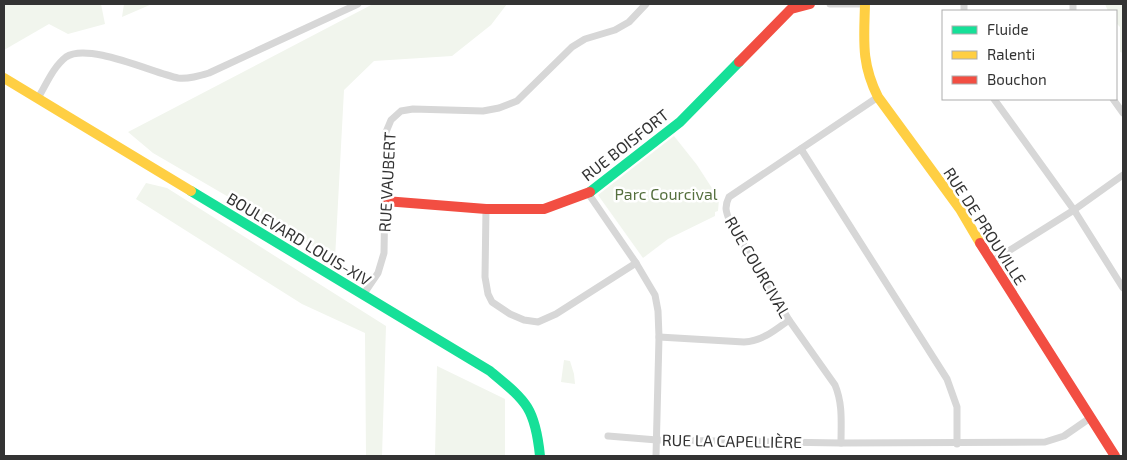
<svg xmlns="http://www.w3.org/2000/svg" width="1127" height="460" viewBox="0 0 1127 460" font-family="'Exo 2',sans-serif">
<rect width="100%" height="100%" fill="#fff"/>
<g fill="#f1f5ed">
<polygon points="4,4 101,4 105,24 68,34 49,24 4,50"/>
<polygon points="124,4 152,4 122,17"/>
<polygon points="373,4 507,4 491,25 452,56 374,61 344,90 335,259 153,153 128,132"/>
<polygon points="1105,4 1123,4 1123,53 1120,52 1120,27 1116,23 1116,11 1108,11"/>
<polygon points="674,136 697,165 719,199 718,211 715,212 715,216 668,239 643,258 598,195"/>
<polygon points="146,183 167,188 386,326 382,456 366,456 365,333 302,304 136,199"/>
<polygon points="564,360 570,361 574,374 575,384 561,382"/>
<polygon points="437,366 505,399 505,456 435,456"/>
</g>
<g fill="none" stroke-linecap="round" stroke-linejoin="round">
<g stroke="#d7d7d7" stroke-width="7">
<polyline points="830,4 865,4"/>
<polyline points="1073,4 1073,11"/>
<polyline points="964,11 964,4"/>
<path d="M38 98C46 85 53 67 66 57 88 42 153 73 178 78 189 79 199 76 209 73L358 4"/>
<polyline points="994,99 1074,210 1123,288"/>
<polyline points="1113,99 1123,113"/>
<polyline points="801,149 947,379 957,407 957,444"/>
<polyline points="588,193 636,263 655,295 658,311 659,337 656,456"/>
<polyline points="486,209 485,277 488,294 492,302 510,314 524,320 538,322 556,314 636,263"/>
<polyline points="991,262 1074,210 1123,175"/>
<polyline points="363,295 378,273 384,253 386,132 391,120 401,111 413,109 483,111 499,108 517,101 572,47 585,39 615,30 629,22 646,4"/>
<path d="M659 337 744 342C762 341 774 331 789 320"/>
<polyline points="608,436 657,440 841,443 1045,442 1064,436 1090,418"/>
<path d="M841 443C841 423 843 404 835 385L789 320 730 222C726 212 724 207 729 197L878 97"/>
</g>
<g stroke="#16e098" stroke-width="10">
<path d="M191 191 490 371C526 401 535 407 540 456"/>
<polyline points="590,192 680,122 739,62"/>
</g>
<g stroke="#ffcf43" stroke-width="10">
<path d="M865 4C864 41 861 63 878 97L960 209 980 243"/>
<polyline points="4,78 191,191"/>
</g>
<g stroke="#f24e42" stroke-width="10">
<polyline points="739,62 791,9 810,4"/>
<polyline points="385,201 486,209 544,209 590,192"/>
<polyline points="980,243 1115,456"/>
</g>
</g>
<g text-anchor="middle" stroke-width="5" stroke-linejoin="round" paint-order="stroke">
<g font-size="16" fill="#333" stroke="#fff">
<text transform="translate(625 145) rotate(-38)" y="6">RUE BOISFORT</text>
<text transform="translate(387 182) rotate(-87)" y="6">RUE VAUBERT</text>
<text transform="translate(985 226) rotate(57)" y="6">RUE DE PROUVILLE</text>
<text transform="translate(299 239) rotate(31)" y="6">BOULEVARD LOUIS-XIV</text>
<text transform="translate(758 267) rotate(60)" y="6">RUE COURCIVAL</text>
<text transform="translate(732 441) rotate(1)" y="6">RUE LA CAPELLIÈRE</text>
</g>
<g font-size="16" fill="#56703f" stroke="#fff">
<text x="666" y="200">Parc Courcival</text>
</g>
</g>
<rect width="1127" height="460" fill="none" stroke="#333333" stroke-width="10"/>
<rect x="942" y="10" width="175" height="90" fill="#ffffff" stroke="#adadad"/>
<rect x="952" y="26" width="25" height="8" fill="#16e098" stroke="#adadad"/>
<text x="987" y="35" font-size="15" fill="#333333">Fluide</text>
<rect x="952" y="51" width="25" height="8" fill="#ffcf43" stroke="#adadad"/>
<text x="987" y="60" font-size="15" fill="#333333">Ralenti</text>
<rect x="952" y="76" width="25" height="8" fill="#f24e42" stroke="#adadad"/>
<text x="987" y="85" font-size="15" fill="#333333">Bouchon</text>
</svg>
